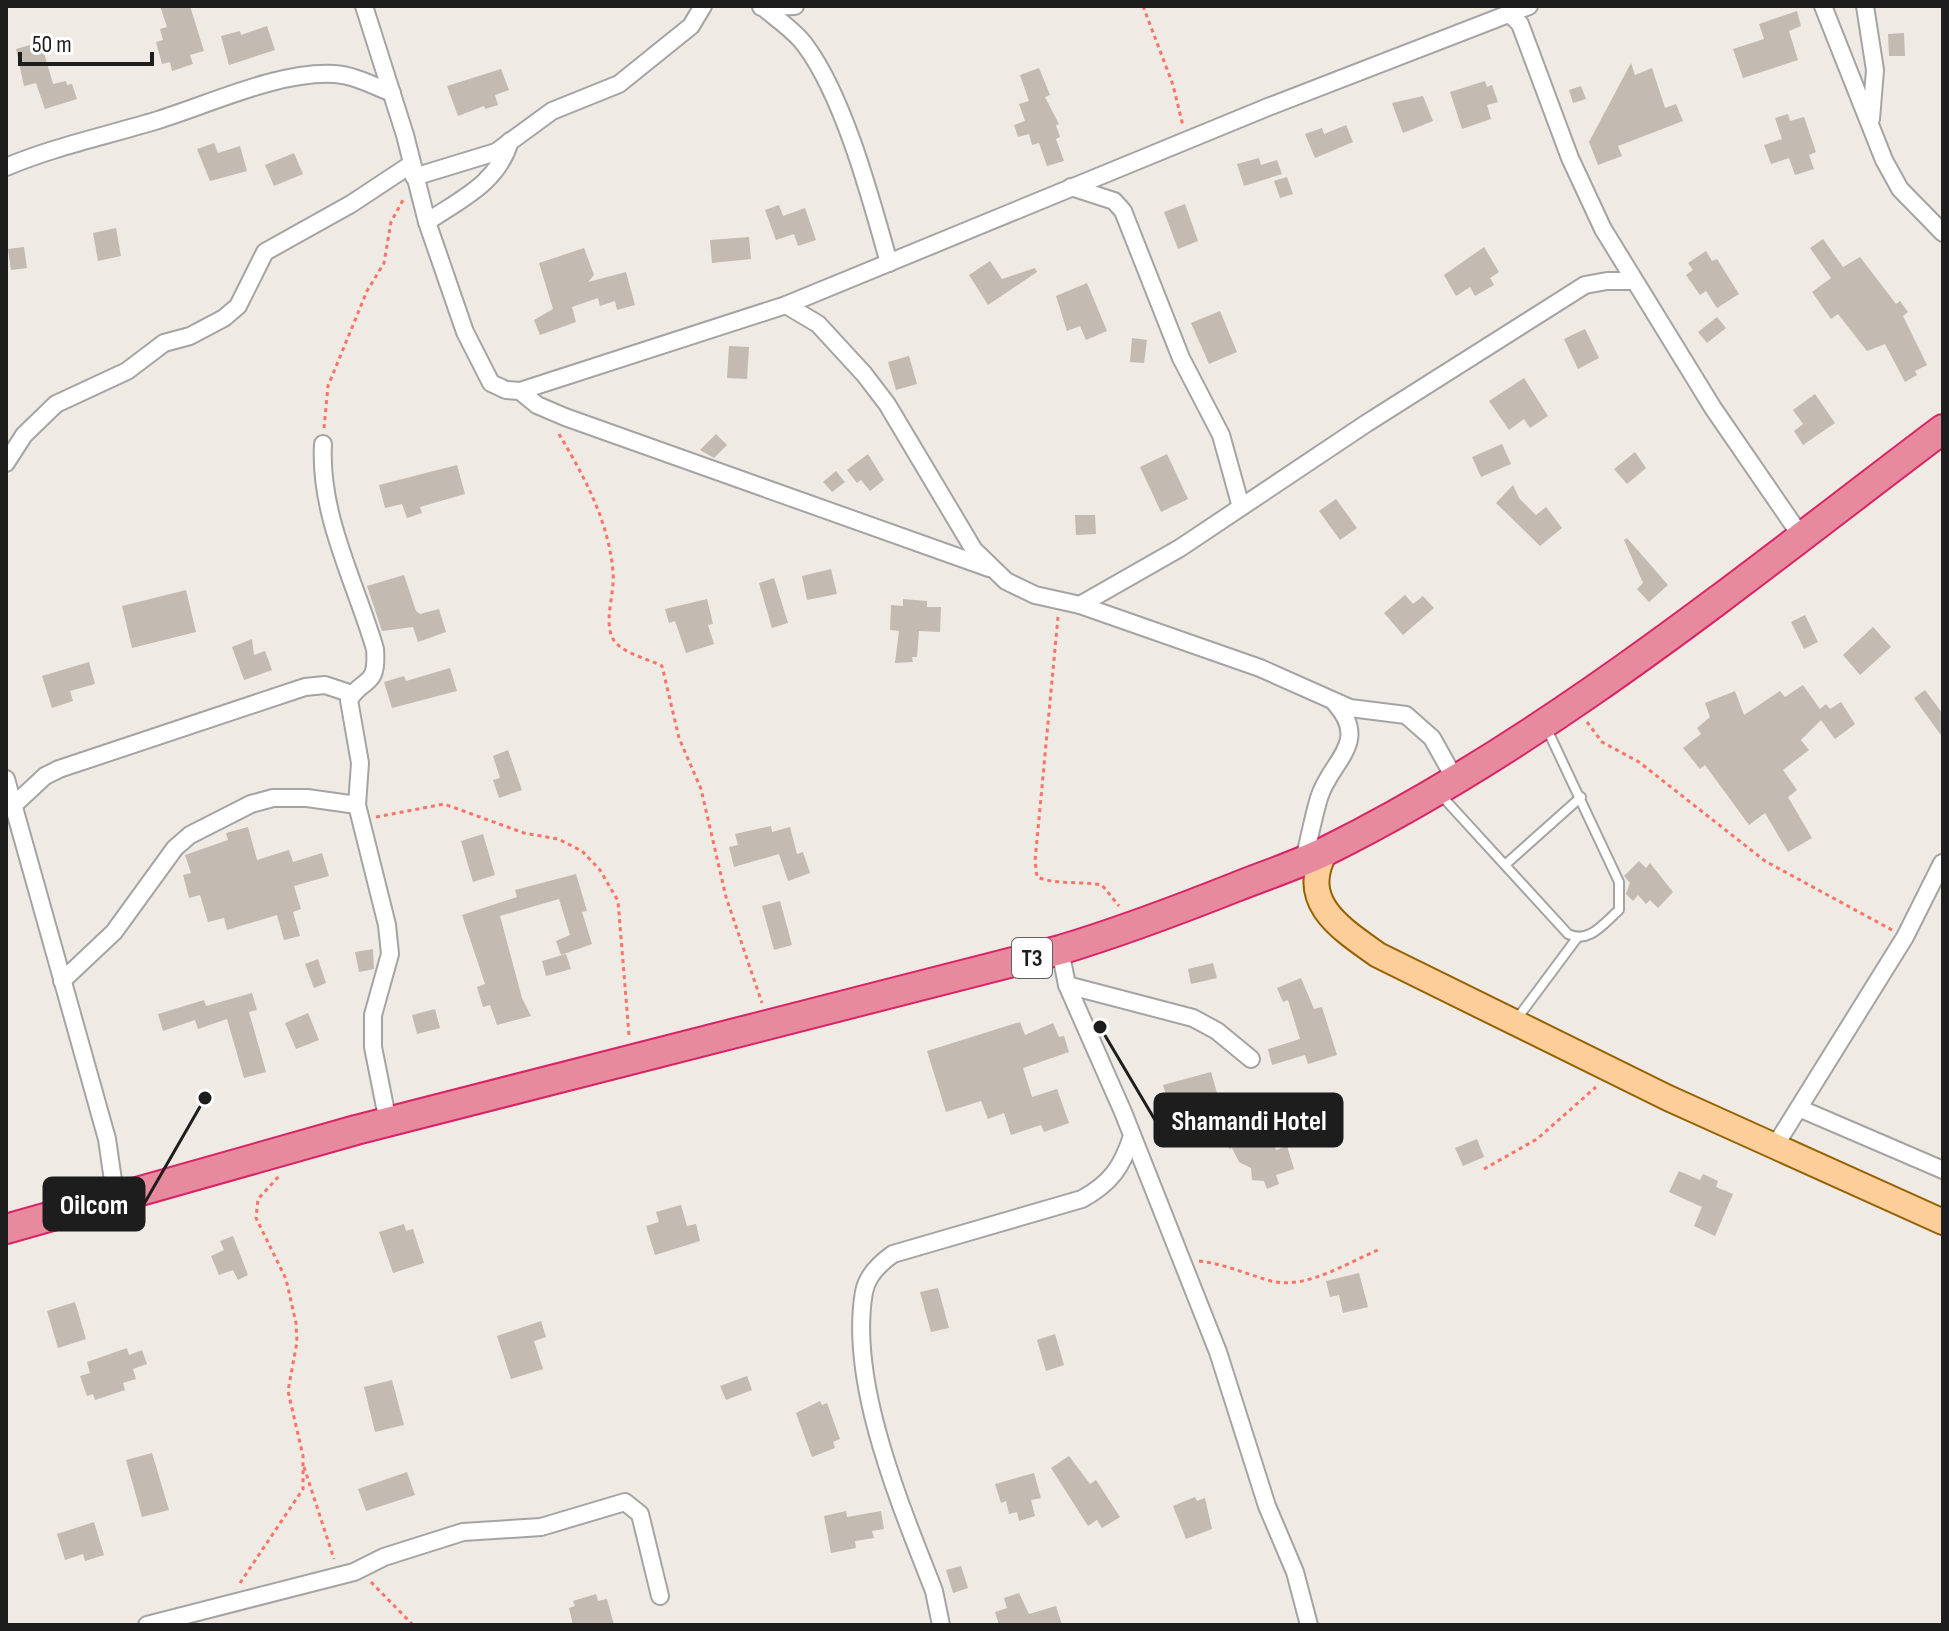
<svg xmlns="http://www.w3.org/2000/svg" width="1949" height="1631" viewBox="0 0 1949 1631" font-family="'Sofia Sans Condensed',sans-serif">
<rect width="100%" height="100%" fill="#efeae3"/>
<g fill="#c3bab2">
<polygon points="160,6 190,6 204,51 190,55 193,64 172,71 170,62 162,64 156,42 163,40 160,29 167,27"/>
<polygon points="1797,11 1801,26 1789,31 1798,60 1743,78 1733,49 1764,39 1759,24"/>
<polygon points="267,26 275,50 229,65 221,36 240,31 241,35"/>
<polygon points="1904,33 1905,56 1889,56 1888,34"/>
<polygon points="41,42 53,84 66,81 67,85 72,84 77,99 45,109 36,83 24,86 16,49"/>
<polygon points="1631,63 1635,75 1652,68 1665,108 1676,104 1683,121 1618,146 1622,156 1598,165 1589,142"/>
<polygon points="1039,68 1050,95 1045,97 1059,124 1056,125 1060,137 1056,139 1064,161 1047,166 1039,143 1032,145 1029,134 1018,137 1014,125 1025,121 1019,104 1029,101 1020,75"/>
<polygon points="501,69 509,90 495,95 498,105 485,109 484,106 458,116 447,86"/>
<polygon points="1485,81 1487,87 1492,85 1498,102 1487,105 1491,119 1462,129 1450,92"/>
<polygon points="1581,86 1586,99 1573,103 1569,90"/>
<polygon points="1423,96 1433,121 1403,133 1392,103"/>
<polygon points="1788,114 1790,121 1804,117 1816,152 1809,155 1814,169 1795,175 1789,158 1771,164 1764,145 1782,139 1775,118"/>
<polygon points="1346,125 1353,142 1315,158 1305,134 1322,128 1324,134"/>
<polygon points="214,143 218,153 240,146 247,171 210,181 197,149"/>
<polygon points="294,153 303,174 274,186 265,165"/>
<polygon points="1259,158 1261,165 1277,160 1282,174 1244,186 1237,164"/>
<polygon points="1287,177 1293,194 1280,198 1274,181"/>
<polygon points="1185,204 1198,241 1178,249 1164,212"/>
<polygon points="779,205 783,216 805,208 816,240 798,246 794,234 776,240 765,210"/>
<polygon points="116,228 121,256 98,261 93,233"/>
<polygon points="749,237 751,259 712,263 710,240"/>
<polygon points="1823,239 1843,267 1860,257 1896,304 1900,301 1908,312 1903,316 1927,365 1915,371 1917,375 1905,382 1885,344 1867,351 1838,314 1831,319 1812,292 1831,278 1810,248"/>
<polygon points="24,247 27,268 11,270 8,249"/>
<polygon points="1484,247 1499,272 1490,278 1494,285 1475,296 1470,287 1456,296 1444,275"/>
<polygon points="584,248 594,275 588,282 626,272 635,305 617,310 615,301 600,306 598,298 572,307 576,322 540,335 534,320 553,309 539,263"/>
<polygon points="1706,251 1712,261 1717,259 1739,294 1717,308 1706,291 1700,295 1686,275 1693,270 1688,263"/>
<polygon points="990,261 1002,279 1035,268 1037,272 988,305 969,275"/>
<polygon points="1087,283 1107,331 1086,340 1080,326 1067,331 1056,296"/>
<polygon points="1220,311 1237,352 1209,364 1191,323"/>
<polygon points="1717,317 1726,328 1707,343 1698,332"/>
<polygon points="1585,329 1599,358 1578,369 1564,339"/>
<polygon points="1132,338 1147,340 1144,363 1130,362"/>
<polygon points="729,346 749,347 747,379 727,378"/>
<polygon points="909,356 917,384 896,390 888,362"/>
<polygon points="1524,378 1548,416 1530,428 1524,419 1509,430 1489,401"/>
<polygon points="1815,394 1835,423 1803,445 1794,431 1803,424 1793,410"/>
<polygon points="716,434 727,445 714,458 700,450"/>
<polygon points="1502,444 1511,464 1481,477 1472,457"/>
<polygon points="1635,452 1646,468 1627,484 1614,469"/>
<polygon points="868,454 884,480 870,491 861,480 857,483 847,470"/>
<polygon points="1167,454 1188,499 1161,512 1140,467"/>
<polygon points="457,465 465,494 420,507 422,513 407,518 402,504 385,508 379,485"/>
<polygon points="836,471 845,482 832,492 823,482"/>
<polygon points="1513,485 1519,498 1536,515 1546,507 1562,528 1540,546 1496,503"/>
<polygon points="1336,499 1357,528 1340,540 1319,511"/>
<polygon points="1075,515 1095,515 1096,534 1076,535"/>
<polygon points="1627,538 1668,585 1649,602 1637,589 1643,583 1624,540"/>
<polygon points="831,569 837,594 807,600 802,576"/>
<polygon points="404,575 416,611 420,614 439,609 446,632 418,642 413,627 382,631 367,586"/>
<polygon points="774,578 788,623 772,628 759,583"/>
<polygon points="186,590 196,632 132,648 122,606"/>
<polygon points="1405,595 1413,604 1423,596 1434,608 1403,635 1384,613"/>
<polygon points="707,599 713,624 708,625 714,644 686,653 675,621 669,623 665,609"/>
<polygon points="903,599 927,601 927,607 941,607 940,632 919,631 917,657 912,657 913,662 895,663 899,631 890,630 891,605 903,606"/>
<polygon points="1805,615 1818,642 1804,649 1791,622"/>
<polygon points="1873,627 1891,647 1860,675 1843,655"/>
<polygon points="252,639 254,655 265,651 272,670 244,680 232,647"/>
<polygon points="89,662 95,684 70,691 73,701 52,708 42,676"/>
<polygon points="450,668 457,691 392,708 384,682 404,676 406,681"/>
<polygon points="1803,685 1820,709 1826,704 1830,709 1841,702 1855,724 1835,739 1821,720 1801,740 1809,750 1783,770 1797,790 1788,797 1812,838 1788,852 1765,813 1749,825 1705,765 1700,769 1683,748 1701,734 1697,728 1710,717 1705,703 1735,691 1744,715 1780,691 1785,697"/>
<polygon points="1925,690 1943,714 1943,738 1914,698"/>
<polygon points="508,750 522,790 499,798 493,780 500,778 493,756"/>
<polygon points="771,826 772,832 790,827 797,854 803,852 810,873 788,881 779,854 734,867 729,847 738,845 735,834"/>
<polygon points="248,827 257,860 289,850 293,862 322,853 329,876 294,886 301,909 293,912 300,936 284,940 277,915 227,930 224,918 208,922 200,895 189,898 183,875 191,873 185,855 228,840 226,833"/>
<polygon points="483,834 495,875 473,882 461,841"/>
<polygon points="1639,861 1646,868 1650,863 1673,892 1658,908 1650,900 1646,904 1638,895 1633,901 1626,894 1630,883 1624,876"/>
<polygon points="576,874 587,911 582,912 592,944 561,955 556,941 570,935 559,899 500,916 522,998 531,1016 497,1025 490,1005 483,1007 477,987 485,984 462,915 517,897 515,890"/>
<polygon points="780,901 792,945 774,950 762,906"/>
<polygon points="373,949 374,969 359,972 355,952"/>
<polygon points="566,954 571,969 546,976 542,961"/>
<polygon points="318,959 326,983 314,988 305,964"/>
<polygon points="1213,963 1217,978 1191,984 1188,969"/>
<polygon points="1301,978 1314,1009 1322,1007 1337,1055 1308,1064 1305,1055 1272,1065 1268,1049 1300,1039 1288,1000 1283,1002 1277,988"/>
<polygon points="252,993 257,1010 249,1012 266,1072 244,1078 227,1019 198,1029 195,1020 163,1031 158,1014 204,1000 206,1006"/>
<polygon points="435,1009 440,1028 417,1034 412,1015"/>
<polygon points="308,1013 319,1040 296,1049 285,1023"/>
<polygon points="1020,1022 1025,1035 1053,1023 1059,1037 1064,1036 1069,1052 1023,1068 1032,1097 1057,1089 1069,1123 1044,1132 1041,1125 1011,1135 1004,1113 988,1119 981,1101 946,1112 927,1051"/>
<polygon points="1211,1072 1217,1093 1170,1107 1163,1085"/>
<polygon points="1246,1124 1250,1135 1268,1128 1276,1150 1287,1146 1294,1169 1276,1175 1279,1184 1267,1189 1264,1181 1252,1180 1251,1168 1239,1162 1232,1148 1229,1149 1222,1132"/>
<polygon points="1477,1139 1484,1157 1463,1166 1455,1148"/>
<polygon points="1679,1171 1700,1180 1703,1174 1718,1181 1716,1187 1733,1194 1715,1236 1694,1226 1702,1207 1669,1192"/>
<polygon points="681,1205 687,1226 696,1224 700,1241 655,1255 646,1226 659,1222 656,1212"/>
<polygon points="404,1224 406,1231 413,1229 424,1263 393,1273 379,1232"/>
<polygon points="233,1236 248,1275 238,1280 233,1270 219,1275 211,1256 224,1250 220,1241"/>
<polygon points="1359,1273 1368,1307 1343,1313 1339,1295 1330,1297 1326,1281"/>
<polygon points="938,1288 949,1328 931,1332 920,1292"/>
<polygon points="75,1302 86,1339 58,1348 47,1311"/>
<polygon points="541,1321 546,1337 534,1341 543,1369 511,1379 497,1336"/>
<polygon points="1055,1334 1064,1365 1046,1371 1037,1340"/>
<polygon points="127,1348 129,1355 142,1350 147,1364 133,1369 136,1379 123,1383 125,1390 95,1400 93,1394 87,1396 80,1376 90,1373 87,1362"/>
<polygon points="747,1376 752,1390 726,1400 720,1386"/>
<polygon points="392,1380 404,1425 375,1432 364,1387"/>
<polygon points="820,1401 822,1405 827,1403 840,1439 833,1442 835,1448 812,1457 796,1413"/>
<polygon points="152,1453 169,1510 142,1517 126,1460"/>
<polygon points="1069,1456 1090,1484 1096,1480 1120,1517 1102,1528 1097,1520 1088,1526 1051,1468"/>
<polygon points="407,1472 415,1495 366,1511 358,1489"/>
<polygon points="1034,1473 1041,1498 1031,1500 1035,1516 1019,1521 1017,1512 1009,1514 1006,1501 1001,1503 995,1484"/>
<polygon points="1195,1497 1197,1501 1205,1498 1212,1529 1186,1539 1173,1506"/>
<polygon points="846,1511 847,1517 881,1511 884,1529 872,1531 874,1538 855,1541 856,1548 831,1553 824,1516"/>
<polygon points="94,1522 104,1555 85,1561 83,1554 65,1560 57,1534"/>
<polygon points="961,1566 968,1588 953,1593 946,1570"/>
<polygon points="1019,1593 1029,1614 1056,1606 1062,1625 999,1625 995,1612 1007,1608 1004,1598"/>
<polygon points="596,1594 598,1601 607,1599 614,1625 573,1625 569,1608 575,1606 573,1601"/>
</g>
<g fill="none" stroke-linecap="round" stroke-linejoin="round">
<defs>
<g id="lane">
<path d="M1439 793 1568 934C1589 944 1603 924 1619 910V882L1547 729"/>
<polyline points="1506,864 1581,797"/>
<polyline points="1516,1020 1577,938"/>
</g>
<g id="street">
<polyline points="364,6 405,135 427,222 465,332 491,383 506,390 520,391 786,305 1268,107 1529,6"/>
<polyline points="1823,6 1884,160 1900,189 1943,233"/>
<polyline points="1865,6 1875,70 1871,119"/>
<polyline points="761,7 795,6"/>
<path d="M764 8C778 20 795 31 805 45 844 97 871 199 889 263"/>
<polyline points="1510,14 1520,24 1570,158 1603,229 1713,408 1801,536"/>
<path d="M6 167C56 146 106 136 158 120 210 104 279 71 334 74 354 75 374 86 392 93"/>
<polyline points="414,177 496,152 552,111 619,84 691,26 703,6"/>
<polyline points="1071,187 1114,201 1123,211 1181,358 1221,435 1241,507"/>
<path d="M427 222C461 199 498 183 510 141"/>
<polyline points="786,305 818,324 864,374 887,404 974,550 1006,581 1035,595 1080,605 1260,668 1350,708 1406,715 1432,738 1455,779"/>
<polyline points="520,391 537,405 565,417 989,568"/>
<path d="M323 444C319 515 355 581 375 649 378 689 363 676 349 700L360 763 357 805 387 925 390 954 373 1015V1047L388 1122"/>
<polyline points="6,463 24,435 56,404 127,371 164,343 190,336 224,318 238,306 265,252 351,204 410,165"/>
<polyline points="1080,605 1180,548 1367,423 1585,285 1607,281 1634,281"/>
<polyline points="6,779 107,1139 116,1201"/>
<polyline points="14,805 45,776 59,769 305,687 325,685 352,694"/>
<path d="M1304 860C1309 840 1313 818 1319 798 1330 761 1371 743 1335 703"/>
<polyline points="1060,950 1067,985 1123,1112 1218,1352 1267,1506 1295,1572 1309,1625"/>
<polyline points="62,981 114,932 175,848 190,835 251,804 273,798 307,798 357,805"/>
<polyline points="1067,985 1193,1018 1217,1031 1251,1059"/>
<polyline points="1801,1109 1943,1170"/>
<polyline points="1775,1146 1905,937 1942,863"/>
<polyline points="147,1625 354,1572 384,1557 463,1532 541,1527 625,1502 640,1514 660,1596"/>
<path d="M941 1625 934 1591C901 1506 848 1383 864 1292 867 1276 880 1263 893 1254L1082 1199C1111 1183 1122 1167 1132 1136"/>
</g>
<path id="primary" d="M1325 852C1298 902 1340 928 1378 955L1668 1098 1943 1222"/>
<path id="highway" d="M6 1229 356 1130 1060 950C1120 932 1178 910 1236 887 1266 875 1297 865 1326 851 1550 740 1745 578 1943 429"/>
</defs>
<use href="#lane" stroke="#a4a4a4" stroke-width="12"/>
<use href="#street" stroke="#a4a4a4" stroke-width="20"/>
<use href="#primary" stroke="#976100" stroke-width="28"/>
<use href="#highway" stroke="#da2366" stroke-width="32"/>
<g stroke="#fa7468" stroke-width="3" stroke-dasharray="4 4" stroke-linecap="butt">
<polyline points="1143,6 1173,85 1183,126"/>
<polyline points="324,428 328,386 367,291 384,263 391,222 403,200"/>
<path d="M559 434C584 476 609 522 613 572 615 591 605 617 611 634 615 652 647 658 662 666L679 738 701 789 726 897 762 1003"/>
<path d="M1058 617 1035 861 1037 877C1057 885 1080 881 1102 885L1119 906"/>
<polyline points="1587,722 1602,742 1639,762 1765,861 1892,930"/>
<polyline points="376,817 444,804 524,833 558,839 582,851 600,870 618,901 629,1035"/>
<polyline points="1484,1169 1537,1139 1596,1087"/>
<path d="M1199 1261C1225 1264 1246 1274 1271 1281 1305 1290 1347 1263 1378 1250"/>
<polyline points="304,1467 334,1559"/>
<polyline points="371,1582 413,1625"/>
<polyline points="240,1583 303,1489 303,1456 288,1391 297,1342 296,1323 286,1279 256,1218 258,1199 281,1174"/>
</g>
<use href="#lane" stroke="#fff" stroke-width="8"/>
<use href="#street" stroke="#fff" stroke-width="16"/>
<use href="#primary" stroke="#fccf9a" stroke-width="24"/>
<use href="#highway" stroke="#e78a9d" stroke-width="28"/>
</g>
<g text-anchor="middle" stroke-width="6" stroke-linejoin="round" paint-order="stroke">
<rect fill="#fff" stroke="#616161" stroke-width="2" x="1012" y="938" width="40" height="40" rx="6"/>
<g font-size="24" font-weight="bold" fill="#1d1d1d">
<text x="1032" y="966">T3</text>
</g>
</g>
<path fill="none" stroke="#1d1d1d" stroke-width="3" d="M1100 1027L1155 1120M205 1098L144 1204"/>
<g fill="#1d1d1d" stroke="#fff" stroke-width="3">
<circle cx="1100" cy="1027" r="8"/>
<circle cx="205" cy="1098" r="8"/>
</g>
<g fill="#1d1d1d" stroke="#1d1d1d" stroke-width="3">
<rect x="1155" y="1094" width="187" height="52" rx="8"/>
<rect x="44" y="1178" width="100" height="52" rx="8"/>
</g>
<g font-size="28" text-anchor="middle" font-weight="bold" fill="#fff">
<text x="1249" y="1130">Shamandi Hotel</text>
<text x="94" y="1214">Oilcom</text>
</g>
<rect width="1949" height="1631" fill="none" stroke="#1d1d1d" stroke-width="16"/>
<path d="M20 52v12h132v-12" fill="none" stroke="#1d1d1d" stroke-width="4"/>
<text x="32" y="52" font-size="24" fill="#1d1d1d" stroke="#ffffff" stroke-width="6" paint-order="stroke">50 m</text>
</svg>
